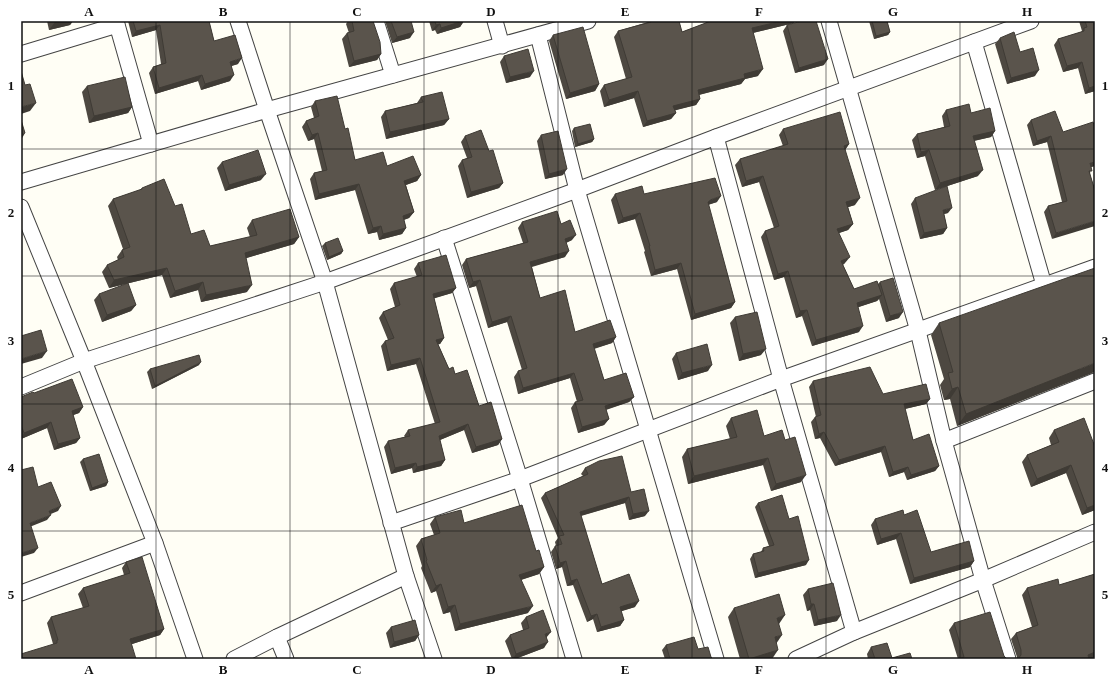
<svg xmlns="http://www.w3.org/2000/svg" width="1116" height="680" viewBox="0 0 1116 680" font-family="Georgia,serif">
<rect width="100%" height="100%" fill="#fffef5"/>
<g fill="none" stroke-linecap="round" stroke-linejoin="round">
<defs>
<g id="street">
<polyline points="116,21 151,144"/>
<polyline points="238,21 267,110 325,282 406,576 434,659"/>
<polyline points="376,21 393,75"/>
<polyline points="495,21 502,46"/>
<polyline points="829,21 918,331 944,441 983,580 1008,659"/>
<polyline points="538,35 577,190 716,659"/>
<polyline points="974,42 1044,285"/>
<polyline points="21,54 117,25"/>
<polyline points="716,137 781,379 854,632"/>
<polyline points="21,182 267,110 588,21"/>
<polyline points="21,207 84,361 155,543 195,659"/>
<polyline points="444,238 520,479 574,659"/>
<polyline points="21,387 84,361 325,282 577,190 716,137 1031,21"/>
<polyline points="944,441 1095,381"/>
<polyline points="391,523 520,479 781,379 1095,267"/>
<polyline points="21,593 155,543"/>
<polyline points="277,637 286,659"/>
<polyline points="234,659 277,637 406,576"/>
<polyline points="796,659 854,632 983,580 1095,532"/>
</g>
</defs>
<use href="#street" stroke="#444" stroke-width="17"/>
<use href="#street" stroke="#fff" stroke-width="15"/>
</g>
<g fill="#4d4841">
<polygon points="47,21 73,21 70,25 49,30"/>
<polygon points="128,21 209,21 214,41 238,64 232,66 230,81 201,90 198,81 155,94 149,73 153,67 161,64 156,30 132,37"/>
<polygon points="348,21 373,21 381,54 377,60 349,67 342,39 347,33 349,33 346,24"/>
<polygon points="385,21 411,21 410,38 392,43"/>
<polygon points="429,21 464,21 460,27 437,34 435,30 432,31"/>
<polygon points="649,21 679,21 682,32 706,23 705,21 795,21 794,23 753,33 758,76 745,79 741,84 699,95 700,99 696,105 675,110 676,113 671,119 643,127 634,98 604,107 600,91 604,85 626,79 614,37 618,31 648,22"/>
<polygon points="869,21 887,21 890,32 888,35 874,39"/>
<polygon points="1079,21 1095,21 1095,91 1085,94 1078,68 1063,72 1054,45 1058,39 1081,32 1082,31"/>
<polygon points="787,25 824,65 795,73 783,31"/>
<polygon points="553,35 599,84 595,91 566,99 549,41"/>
<polygon points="1000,38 1020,52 1035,76 1007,84 995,44"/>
<polygon points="504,56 530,77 506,83 500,62"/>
<polygon points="87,86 132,107 128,113 89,123 82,92"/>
<polygon points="421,97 449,119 444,125 386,139 381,117 385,111 417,103"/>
<polygon points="315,101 345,129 355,160 387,166 421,175 417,181 406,185 414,212 409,218 404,220 406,228 402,234 379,240 377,232 368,234 355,190 315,200 310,179 314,173 322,171 314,139 308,141 302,127 306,121 314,118 311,107"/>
<polygon points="946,110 971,113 995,131 991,137 974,141 978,176 935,190 925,156 917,158 912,140 917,134 944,127 942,116"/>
<polygon points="1031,120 1063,132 1091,167 1090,174 1095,191 1052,239 1044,212 1048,206 1062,202 1047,142 1033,146 1027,125"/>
<polygon points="574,128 594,139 592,142 575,147 572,131"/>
<polygon points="783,129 849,144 845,150 855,205 848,207 853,224 848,230 839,233 845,263 843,265 854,289 878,284 880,282 899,318 886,322 879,299 877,301 858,307 859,332 812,346 802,316 796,318 784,277 774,280 761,237 765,231 774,228 759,182 742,187 735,165 740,159 783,146 779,135"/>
<polygon points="541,135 563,175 545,179 537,141"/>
<polygon points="465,136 489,151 503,183 499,188 467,198 458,166 462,160 467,158 461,142"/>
<polygon points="222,162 261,180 225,191 217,168"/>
<polygon points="142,188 175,206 191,234 210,246 250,237 247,228 252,220 299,237 294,244 246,258 247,292 201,302 198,290 170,298 162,275 109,288 102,272 107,265 118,260 117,257 122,250 123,249 108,206 113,199 140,190"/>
<polygon points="615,194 644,194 717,202 708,205 735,302 731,308 691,320 677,269 651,276 644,252 645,251 635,219 618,224 611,200"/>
<polygon points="915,198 948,213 944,214 947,228 943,234 920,239 911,204"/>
<polygon points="522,222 561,224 572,240 566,243 565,257 532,267 540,298 575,332 616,337 612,343 594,349 604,380 634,397 629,402 606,410 609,419 604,425 578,433 571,408 575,402 577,402 570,378 518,394 514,377 518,371 522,370 507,322 488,328 476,286 469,288 462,265 466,259 523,243 518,228"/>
<polygon points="325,243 343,251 341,254 327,260 322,246"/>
<polygon points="418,263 456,288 452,293 434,298 444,338 440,344 438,344 449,369 455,374 479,406 502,439 498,445 472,453 464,430 440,440 445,460 441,466 413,473 412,468 391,474 384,447 388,441 405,437 404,436 408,430 435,424 416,364 387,371 381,346 385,341 388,340 379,318 383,312 395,307 390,289 394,283 417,277 414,269"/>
<polygon points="99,294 136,305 131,311 102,322 94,300"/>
<polygon points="735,317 761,355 739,361 730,323"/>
<polygon points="939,323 1092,373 957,426 950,399 944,400 940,385 944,379 931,335"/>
<polygon points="676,353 708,371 678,380 672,359"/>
<polygon points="199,365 152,389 147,372 150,369"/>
<polygon points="813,381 883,394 930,399 926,404 905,409 913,440 939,466 935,471 907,480 904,472 889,477 881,452 835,466 820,438 815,439 811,422 815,417 816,417 809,387"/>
<polygon points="34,393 83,407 79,413 73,415 80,438 76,443 54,450 47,428 21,439 21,397"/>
<polygon points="731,418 764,436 785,440 801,482 771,491 763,465 688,484 682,457 687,449 730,439 726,426"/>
<polygon points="1054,430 1095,447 1095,510 1082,515 1066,473 1031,487 1022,462 1027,455 1051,445 1049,438"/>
<polygon points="83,459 108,482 106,486 90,491 80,462"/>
<polygon points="585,468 631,492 645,516 629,520 625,503 581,516 602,584 635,607 621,611 624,620 620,626 597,632 593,619 587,622 573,585 567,586 562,567 556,569 551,552 555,546 556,546 555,542 558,538 541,498 545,493 583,476 581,474"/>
<polygon points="758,503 789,519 806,565 755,578 750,559 753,554 761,552 763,548 769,546 755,507"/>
<polygon points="904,515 931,552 974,561 970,567 910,584 896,539 877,545 871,525 875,519"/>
<polygon points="435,517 464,523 536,551 544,567 539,574 521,580 528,613 455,631 450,612 443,614 436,591 431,593 421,568 422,566 416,546 421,539 434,535 430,524"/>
<polygon points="126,562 164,629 160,635 132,644 53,644 47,623 51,617 83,608 78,594 83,588 124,575 122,568"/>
<polygon points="1095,574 1095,657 1089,659 1017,659 1017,657 1011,639 1016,633 1032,627 1022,595 1027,588 1059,585"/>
<polygon points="808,589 837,621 814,626 810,610 807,611 803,595"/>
<polygon points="734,608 779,624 776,644 772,659 740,659 728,617"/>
<polygon points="526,617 547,637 544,648 515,659 512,659 505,641 510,635 523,630 521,623"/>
<polygon points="954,623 1004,656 1007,659 958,659 949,630"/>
<polygon points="391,627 419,635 415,641 390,648 386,633"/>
<polygon points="666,645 698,649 711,657 713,659 665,659 662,650"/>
<polygon points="871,647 892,658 912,659 868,659 867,654"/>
</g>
<g fill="#3f3b35">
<polygon points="58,21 73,21 70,25 49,30 55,22"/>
<polygon points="463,21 464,21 460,27 437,34 441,28"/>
<polygon points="782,21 795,21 794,23 748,34 752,28"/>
<polygon points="440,24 435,30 432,31 436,25"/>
<polygon points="160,25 156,30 132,37 136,31"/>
<polygon points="414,32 410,38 392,43 397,37"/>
<polygon points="890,32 888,35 874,39 876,36"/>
<polygon points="381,54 377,60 349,67 354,61"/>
<polygon points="242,58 238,64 226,67 230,62"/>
<polygon points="828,59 824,65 795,73 799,68"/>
<polygon points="1082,62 1078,68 1063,72 1067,66"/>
<polygon points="763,69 758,76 745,79 741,84 694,96 698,90 744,74"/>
<polygon points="1039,70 1035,76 1007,84 1011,78"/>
<polygon points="534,71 530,77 506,83 510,77"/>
<polygon points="202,75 198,81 155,94 159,88"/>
<polygon points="234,75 230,81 201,90 205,84"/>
<polygon points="599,84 595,91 566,99 570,93"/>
<polygon points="1095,86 1095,91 1085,94 1089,88"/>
<polygon points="638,91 634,98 604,107 609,100"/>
<polygon points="700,99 696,105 669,112 673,106"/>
<polygon points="36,103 30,111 21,114 21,107"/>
<polygon points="132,107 128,113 89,123 94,116"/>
<polygon points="676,113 671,119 643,127 647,121"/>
<polygon points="449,119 444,125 386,139 390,132"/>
<polygon points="995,131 991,137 968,142 973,136"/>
<polygon points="25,133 21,140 21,135"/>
<polygon points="318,133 314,139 308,141 312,135"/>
<polygon points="1051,136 1047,142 1033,146 1037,141"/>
<polygon points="594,139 592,142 575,147 578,144"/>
<polygon points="849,144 845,150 844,146"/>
<polygon points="929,150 925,156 917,158 921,152"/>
<polygon points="1095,162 1095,166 1086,169 1090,163"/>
<polygon points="567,169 563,175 545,179 549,174"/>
<polygon points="983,170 978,176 935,190 940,183"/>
<polygon points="266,174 261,180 225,191 229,185"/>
<polygon points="421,175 417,181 400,187 404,181"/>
<polygon points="763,176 759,182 742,187 746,181"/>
<polygon points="503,183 499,188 467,198 471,192"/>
<polygon points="359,184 355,190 315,200 319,194"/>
<polygon points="721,196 717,202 707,205 703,208 710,200"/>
<polygon points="860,198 855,205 842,209 846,202"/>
<polygon points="952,208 948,213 939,215 943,210"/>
<polygon points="414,212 409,218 399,221 403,216"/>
<polygon points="640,213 635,219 618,224 623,218"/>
<polygon points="1095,221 1095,226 1052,239 1056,233"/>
<polygon points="853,224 848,230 833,235 837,229"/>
<polygon points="381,226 377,232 368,234 373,228"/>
<polygon points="406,228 402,234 379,240 383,234"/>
<polygon points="947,228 943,234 920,239 924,233"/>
<polygon points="576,235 572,240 561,245 565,239"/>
<polygon points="299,237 294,244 240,260 245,253"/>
<polygon points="343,251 341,254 327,260 329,257"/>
<polygon points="569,251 565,257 526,268 530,262"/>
<polygon points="850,257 845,263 837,267 841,261"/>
<polygon points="681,263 677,269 651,276 655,270"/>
<polygon points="167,268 162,275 109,288 114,280"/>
<polygon points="788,271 784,277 774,280 778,274"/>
<polygon points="480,280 476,286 469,288 473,282"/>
<polygon points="203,282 198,290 170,298 175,291"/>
<polygon points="252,285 247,292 201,302 206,295"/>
<polygon points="456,288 452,293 429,300 433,294"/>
<polygon points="882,295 877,301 853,309 857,303"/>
<polygon points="735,302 731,308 691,320 695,314"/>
<polygon points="136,305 131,311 102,322 107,315"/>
<polygon points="807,310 802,316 796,318 800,311"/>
<polygon points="903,312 899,318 886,322 890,316"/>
<polygon points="511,316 507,322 488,328 492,322"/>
<polygon points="863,326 859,332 812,346 816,340"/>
<polygon points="616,337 612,343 589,350 593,344"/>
<polygon points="444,338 440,344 432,346 436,340"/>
<polygon points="766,349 761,355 739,361 743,354"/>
<polygon points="47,351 42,358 21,364 21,359"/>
<polygon points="420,358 416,364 387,371 391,365"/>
<polygon points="201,362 199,365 152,389 155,386"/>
<polygon points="1095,363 1095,372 1092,373 957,426 966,414"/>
<polygon points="712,365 708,371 678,380 682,373"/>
<polygon points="574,373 570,378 518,394 523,388"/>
<polygon points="958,387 950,399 944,400 952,389"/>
<polygon points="634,397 629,402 601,411 605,406"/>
<polygon points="930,399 926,404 900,410 904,404"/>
<polygon points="83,407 79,413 68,417 72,411"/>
<polygon points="609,419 604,425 578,433 582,427"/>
<polygon points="51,422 47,428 21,439 24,433"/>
<polygon points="468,424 464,430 435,442 439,436"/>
<polygon points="824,432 820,438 815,439 819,434"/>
<polygon points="80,438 76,443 54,450 58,444"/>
<polygon points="502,439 498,445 472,453 476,447"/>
<polygon points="885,446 881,452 835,466 839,460"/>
<polygon points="768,458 763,465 688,484 694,476"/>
<polygon points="445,460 441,466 413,473 417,467"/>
<polygon points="416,463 412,468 391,474 395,468"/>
<polygon points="1071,465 1066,473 1031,487 1037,479"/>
<polygon points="939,466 935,471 907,480 911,475"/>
<polygon points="908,467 904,472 889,477 893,472"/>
<polygon points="806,475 801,482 771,491 776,484"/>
<polygon points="108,482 106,486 90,491 92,488"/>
<polygon points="629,497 625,503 576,517 580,512"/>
<polygon points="1095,505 1095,510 1082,515 1087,508"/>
<polygon points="61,506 58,511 46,516 49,511"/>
<polygon points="649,511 645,516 629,520 633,514"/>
<polygon points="51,515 47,520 27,528 30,523"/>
<polygon points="901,533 896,539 877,545 881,539"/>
<polygon points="38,548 34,553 21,557 21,553"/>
<polygon points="809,560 806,565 755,578 758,573"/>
<polygon points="566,561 562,567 556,569 560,563"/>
<polygon points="974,561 970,567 910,584 914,578"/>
<polygon points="544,567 539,574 514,582 519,575"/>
<polygon points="577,579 573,585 567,586 571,581"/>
<polygon points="441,584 436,591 431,593 436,586"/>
<polygon points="639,601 635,607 616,613 620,607"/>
<polygon points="811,604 814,604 810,610 807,611"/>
<polygon points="455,605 450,612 443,614 448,607"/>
<polygon points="533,606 528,613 455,631 460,624"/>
<polygon points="597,614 593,619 587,622 591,616"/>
<polygon points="785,615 779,624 770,627 777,618"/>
<polygon points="841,615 837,621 814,626 818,620"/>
<polygon points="624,620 620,626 597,632 601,627"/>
<polygon points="164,629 160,635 126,646 130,639"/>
<polygon points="551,632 546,638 545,634"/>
<polygon points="419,635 415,641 390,648 394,642"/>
<polygon points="782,635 776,644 775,637"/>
<polygon points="548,642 544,648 515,659 513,659 516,654"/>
<polygon points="778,650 772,659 749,659"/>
<polygon points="1095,652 1095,657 1089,659 1088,655"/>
</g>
<g fill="#5a544c" stroke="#3f3b35">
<polygon points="133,21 209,21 214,41 235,35 242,58 230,62 234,75 205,84 202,75 159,88 153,67 166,63 160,25 136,31"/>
<polygon points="352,21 373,21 380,42 381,54 354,61 347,33 354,31"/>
<polygon points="391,21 411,21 414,32 397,37"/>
<polygon points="435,21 463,21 441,28 440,24 436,25"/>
<polygon points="650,21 679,21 682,32 711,21 782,21 752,28 763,69 744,74 745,78 698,90 700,99 673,106 676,113 647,121 638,91 609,100 604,85 632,77 618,31 651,22"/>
<polygon points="802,21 816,21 828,59 799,68 787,25"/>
<polygon points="872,21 887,21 890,32 876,36"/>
<polygon points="1085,21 1095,21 1095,86 1089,88 1082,62 1067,66 1058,39 1084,31 1084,28 1087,27"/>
<polygon points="583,27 599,84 570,93 553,35"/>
<polygon points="1014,32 1020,52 1033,48 1039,70 1011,78 1000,38"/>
<polygon points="528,49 534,71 510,77 504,56"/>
<polygon points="21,71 25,85 30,84 36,103 21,107"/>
<polygon points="125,77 132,107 94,116 87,86"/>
<polygon points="442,92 449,119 390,132 385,111 423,102 421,97"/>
<polygon points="337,96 345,129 348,128 355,160 383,152 387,166 413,156 421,175 404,181 414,212 403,216 406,228 383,234 381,226 373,228 359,184 319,194 314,173 327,170 318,133 312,135 306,121 319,116 315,101"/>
<polygon points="969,104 971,113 990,108 995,131 973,136 983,170 940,183 929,150 921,152 917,134 950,126 946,110"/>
<polygon points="1055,111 1063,132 1093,122 1095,128 1095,162 1090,163 1092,171 1089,171 1095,191 1095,221 1056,233 1048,206 1067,201 1051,136 1037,141 1031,120"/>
<polygon points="840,112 849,144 844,146 860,198 846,202 853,224 837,229 850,257 841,261 854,289 877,281 882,295 857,303 863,326 816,340 807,310 800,311 788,271 778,274 765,231 779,226 763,176 746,181 740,159 788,144 783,129"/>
<polygon points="21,120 25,133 21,135"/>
<polygon points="590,124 594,139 578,144 574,128"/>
<polygon points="481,130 489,151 493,150 503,183 471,192 462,160 472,157 465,136"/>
<polygon points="558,131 567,169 549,174 541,135"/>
<polygon points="258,150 266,174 229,185 222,162"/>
<polygon points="715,178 721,196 710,200 710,201 708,202 735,302 695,314 681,263 655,270 649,246 650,246 640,213 623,218 615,194 642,186 644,194"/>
<polygon points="164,179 175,206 182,204 191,234 204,230 210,246 257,235 252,220 290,209 299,237 245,253 252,285 206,295 203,282 175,291 167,268 114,280 107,265 124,257 122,250 130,247 113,199 142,189 142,188"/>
<polygon points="947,186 952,208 943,210 947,228 924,233 915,198"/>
<polygon points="557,211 561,224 570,220 576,235 565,239 569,251 530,262 540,298 565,290 575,332 610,320 616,337 593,344 604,380 626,373 634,397 605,406 609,419 582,427 575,402 583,400 574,373 523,388 518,371 527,368 511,316 492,322 480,280 473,282 466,259 528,242 522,222"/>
<polygon points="338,238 343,251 329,257 325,243"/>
<polygon points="446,255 456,288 433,294 444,338 436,340 449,369 453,367 455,374 467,370 479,406 491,402 502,439 476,447 468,424 439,436 445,460 417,467 416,463 395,468 388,441 410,436 408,430 440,422 420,358 391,365 385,341 394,338 383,312 400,305 394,283 422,275 418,263"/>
<polygon points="1095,268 1095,363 966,414 958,387 952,389 948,373 953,372 939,323"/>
<polygon points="893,278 903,312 890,316 880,282"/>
<polygon points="128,283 136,305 107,315 99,294"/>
<polygon points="757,312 766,349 743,354 735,317"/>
<polygon points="41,330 47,351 21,359 21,336"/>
<polygon points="707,344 712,365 682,373 676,353"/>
<polygon points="199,355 201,362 155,386 150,369"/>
<polygon points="870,367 883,394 926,384 930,399 904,404 913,440 929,434 939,466 911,475 908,467 893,472 885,446 839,460 824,432 819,434 815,417 821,415 813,381"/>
<polygon points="72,379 83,407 72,411 80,438 58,444 51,422 24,433 21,425 21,411 22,410 21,408 21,397 33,392 34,393"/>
<polygon points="757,410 764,436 782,430 785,440 795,437 806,475 776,484 768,458 694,476 687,449 737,437 731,418"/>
<polygon points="1084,418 1095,447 1095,505 1087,508 1071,465 1037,479 1027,455 1059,442 1054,430"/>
<polygon points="99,454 108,482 92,488 83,459"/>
<polygon points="622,456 631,492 644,489 649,511 633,514 629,497 580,512 602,584 629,574 639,601 620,607 624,620 601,627 597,614 591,616 577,579 571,581 566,561 560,563 555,546 562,544 559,536 564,535 545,493 588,474 585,468 599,461"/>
<polygon points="33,467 38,487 51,482 61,506 49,511 51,515 30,523 38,548 21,553 21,470"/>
<polygon points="782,495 789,519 798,516 809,560 758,573 753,554 764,551 763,548 774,545 758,503"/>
<polygon points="522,505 536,551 539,550 544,567 519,575 533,606 460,624 455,605 448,607 441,584 436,586 426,561 427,560 421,539 440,533 435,517 461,510 464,523"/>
<polygon points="903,510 904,515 917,510 931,552 969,541 974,561 914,578 901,533 881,539 875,519"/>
<polygon points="142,557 164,629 130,639 136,659 21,659 21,654 57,643 57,640 58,640 51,617 89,606 83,588 130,573 126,562"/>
<polygon points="1095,574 1095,652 1088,655 1089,659 1018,659 1021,655 1021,650 1016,633 1038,625 1027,588 1058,579 1059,585"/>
<polygon points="833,583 841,615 818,620 814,604 811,604 808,589"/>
<polygon points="779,594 785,615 777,618 782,635 775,637 778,650 749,659 734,608"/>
<polygon points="543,610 551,632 545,634 548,642 516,654 510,635 529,628 526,617"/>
<polygon points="990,612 1004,656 1007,659 960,659 964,657 954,623"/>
<polygon points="415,620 419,635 394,642 391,627"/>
<polygon points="694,637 698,649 708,647 711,657 713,659 670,659 666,645"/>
<polygon points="887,643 892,658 910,653 912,659 875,659 871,647"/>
</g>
<path fill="none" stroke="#111" stroke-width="1" stroke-opacity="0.55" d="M156 21V659M290 21V659M424 21V659M558 21V659M692 21V659M826 21V659M960 21V659M21 149H1095M21 276H1095M21 404H1095M21 531H1095"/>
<rect width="1116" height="680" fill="none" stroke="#ffffff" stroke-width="44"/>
<rect x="22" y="22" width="1072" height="636" fill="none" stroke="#111" stroke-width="1.5"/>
<g font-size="13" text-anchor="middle" font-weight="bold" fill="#111">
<text x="89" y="16">A</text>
<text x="223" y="16">B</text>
<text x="357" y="16">C</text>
<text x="491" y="16">D</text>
<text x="625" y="16">E</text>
<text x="759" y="16">F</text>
<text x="893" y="16">G</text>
<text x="1027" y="16">H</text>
<text x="11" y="90">1</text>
<text x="1105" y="90">1</text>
<text x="11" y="217">2</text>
<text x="1105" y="217">2</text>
<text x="11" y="345">3</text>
<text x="1105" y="345">3</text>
<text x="11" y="472">4</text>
<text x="1105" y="472">4</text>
<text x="11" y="599">5</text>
<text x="1105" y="599">5</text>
<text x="89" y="674">A</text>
<text x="223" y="674">B</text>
<text x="357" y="674">C</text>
<text x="491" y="674">D</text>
<text x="625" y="674">E</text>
<text x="759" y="674">F</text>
<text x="893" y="674">G</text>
<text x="1027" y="674">H</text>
</g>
</svg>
